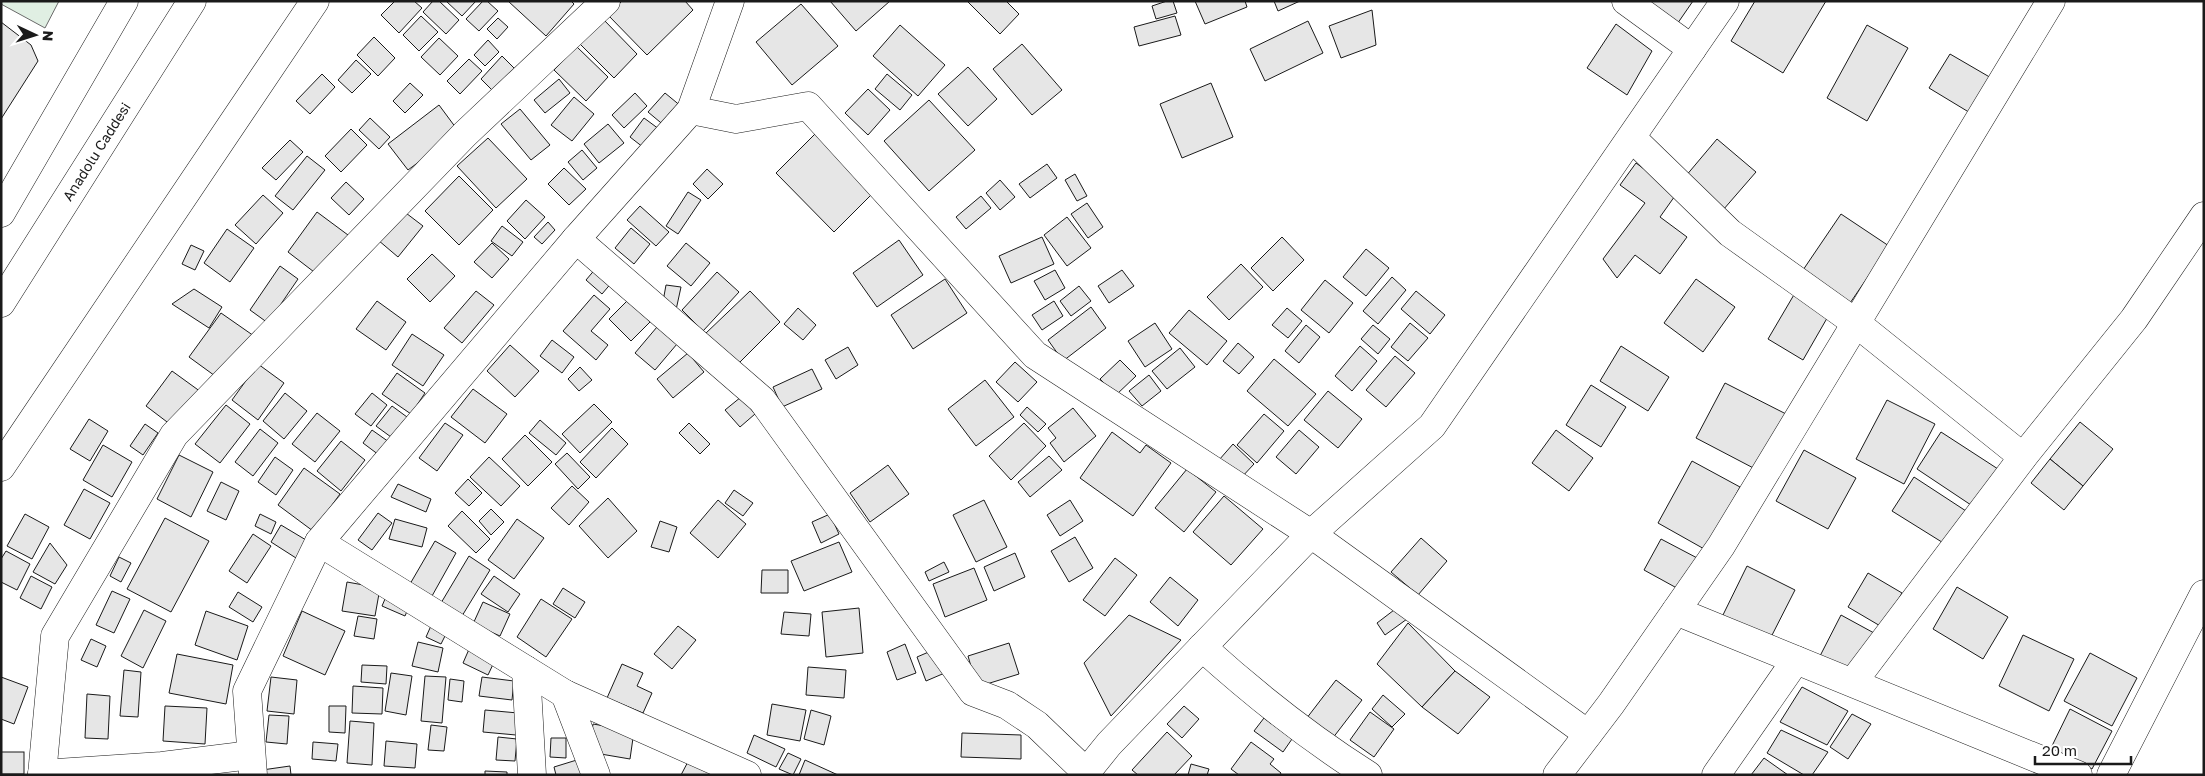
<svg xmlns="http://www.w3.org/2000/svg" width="2205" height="776" viewBox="0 0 2205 776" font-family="'Golos Text',sans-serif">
<rect width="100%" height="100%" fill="#fff"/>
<polygon fill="#e0efe3" stroke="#6a6a6a" points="1,1 59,1 45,28 1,4"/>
<g fill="#e6e6e6" stroke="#1a1a1a">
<polygon points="395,1 414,1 422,8 399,33 381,15"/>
<polygon points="433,1 439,1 459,20 446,34 423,12"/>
<polygon points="446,1 476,1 462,16"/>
<polygon points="483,1 487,1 498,11 479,31 466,19"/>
<polygon points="508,1 571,1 574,4 546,36"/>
<polygon points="622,1 685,1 693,10 647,55 608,15"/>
<polygon points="830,1 890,1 856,31"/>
<polygon points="967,1 1006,1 1019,14 1000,34"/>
<polygon points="1167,1 1173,1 1177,13 1156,19 1152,6"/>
<polygon points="1195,1 1245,1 1247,7 1205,24"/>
<polygon points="1274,1 1300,1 1278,11"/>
<polygon points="1630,1 1693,1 1673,30"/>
<polygon points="1755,1 1826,1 1783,73 1731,41"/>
<polygon points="801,4 838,46 792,85 756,42"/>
<polygon points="1372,10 1376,45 1341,58 1329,26"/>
<polygon points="421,16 438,32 419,51 403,35"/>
<polygon points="1175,16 1181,35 1139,46 1134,27"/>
<polygon points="498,18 508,27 497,39 487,29"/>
<polygon points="603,19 637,54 614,78 579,43"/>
<polygon points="1308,21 1323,53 1265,81 1250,49"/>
<polygon points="1,22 31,45 38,61 1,119"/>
<polygon points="1616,24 1652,51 1627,95 1587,68"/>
<polygon points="900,25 945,65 918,96 873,56"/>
<polygon points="1867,25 1908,48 1867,121 1827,98"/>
<polygon points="374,37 395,58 378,76 357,55"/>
<polygon points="439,38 458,56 440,75 421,57"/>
<polygon points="488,40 499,52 485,66 474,55"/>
<polygon points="1022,44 1062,90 1032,115 993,69"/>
<polygon points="577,47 608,77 586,101 554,70"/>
<polygon points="1950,54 1993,79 1972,114 1929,88"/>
<polygon points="502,56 516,70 495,93 481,79"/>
<polygon points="469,59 482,71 460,94 447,81"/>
<polygon points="356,60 371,74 352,93 338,80"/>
<polygon points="968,67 997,99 968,126 938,94"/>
<polygon points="322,74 335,87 310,114 296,101"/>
<polygon points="887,74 912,95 900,110 875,89"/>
<polygon points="559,79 570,93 545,113 534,100"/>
<polygon points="410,83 423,95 405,113 393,101"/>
<polygon points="1211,83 1233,137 1182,158 1160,104"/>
<polygon points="868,89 890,110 868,135 845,113"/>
<polygon points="635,93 647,106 624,128 612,115"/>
<polygon points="665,93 682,107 666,127 648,112"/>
<polygon points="574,97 594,114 572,141 551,125"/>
<polygon points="929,100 975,150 929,191 884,141"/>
<polygon points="439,105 459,132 408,170 388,144"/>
<polygon points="520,109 550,145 531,160 501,124"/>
<polygon points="370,118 390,137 379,149 359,130"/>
<polygon points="644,118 663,132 648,151 630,137"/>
<polygon points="608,124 624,143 599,163 584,144"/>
<polygon points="351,129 367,145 341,172 325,156"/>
<polygon points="815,134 873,193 834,232 776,173"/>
<polygon points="488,138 527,179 496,208 457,166"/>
<polygon points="1717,139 1756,172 1723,210 1685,177"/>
<polygon points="290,140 303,152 276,180 262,168"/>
<polygon points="582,150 597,168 583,180 568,162"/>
<polygon points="307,156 325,170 293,210 275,196"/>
<polygon points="1636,163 1677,193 1660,217 1687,237 1660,274 1635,255 1617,278 1603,259 1645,203 1620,185"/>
<polygon points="1047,164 1057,178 1030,198 1019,184"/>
<polygon points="564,168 586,189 569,205 548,184"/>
<polygon points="707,169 723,184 708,199 693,184"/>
<polygon points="1075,174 1087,196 1077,201 1065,180"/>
<polygon points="459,176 493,210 459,245 425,211"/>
<polygon points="1000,180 1015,197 1000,210 986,193"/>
<polygon points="346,182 364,199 349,215 331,198"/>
<polygon points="688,192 701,200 678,234 666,226"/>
<polygon points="263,195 283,213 256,244 235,225"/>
<polygon points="981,196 991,208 966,229 956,217"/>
<polygon points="526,200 545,217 525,239 507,221"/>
<polygon points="1087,203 1103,227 1088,238 1071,214"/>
<polygon points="640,206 669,232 656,246 627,220"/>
<polygon points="402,210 423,226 398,257 378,240"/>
<polygon points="317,212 348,235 318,275 288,252"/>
<polygon points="1841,214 1889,246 1848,306 1801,273"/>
<polygon points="1067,217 1091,248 1067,266 1044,235"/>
<polygon points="548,222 555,230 542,244 534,237"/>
<polygon points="502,226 523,242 512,256 491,241"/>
<polygon points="631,228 650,244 634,264 615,248"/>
<polygon points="227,229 254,248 230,282 204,263"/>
<polygon points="1042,237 1054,264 1011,283 999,256"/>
<polygon points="1282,237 1304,260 1273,291 1251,268"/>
<polygon points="899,240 923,275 877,307 853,273"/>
<polygon points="492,243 509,259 492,278 474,262"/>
<polygon points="686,243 710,263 691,286 667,266"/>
<polygon points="191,245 204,251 195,270 182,264"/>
<polygon points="1366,249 1389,268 1366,296 1343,277"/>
<polygon points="432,254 455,276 430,302 407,279"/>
<polygon points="1241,264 1263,287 1229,320 1207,297"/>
<polygon points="280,266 298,279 268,323 250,310"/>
<polygon points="597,267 613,281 602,294 586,280"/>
<polygon points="1055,270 1065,288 1045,300 1034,281"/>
<polygon points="1122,270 1134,286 1109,303 1098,286"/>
<polygon points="717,272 739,292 703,331 682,310"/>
<polygon points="1392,277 1406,290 1378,324 1363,311"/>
<polygon points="945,279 967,313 913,349 891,315"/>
<polygon points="1696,279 1735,307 1703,352 1664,323"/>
<polygon points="1325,280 1353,303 1329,333 1301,310"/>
<polygon points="666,285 681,287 676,310 662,307"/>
<polygon points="1079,286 1091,301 1071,316 1060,301"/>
<polygon points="194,289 222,307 209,328 172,304"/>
<polygon points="476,291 494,305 462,343 444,328"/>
<polygon points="750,291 780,322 736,366 705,334"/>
<polygon points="1416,291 1445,315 1430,334 1401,309"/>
<polygon points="1795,293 1830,313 1803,360 1768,339"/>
<polygon points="594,295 610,309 591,331 608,345 596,360 563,331"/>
<polygon points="628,300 650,322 631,341 609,319"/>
<polygon points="377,301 406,322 386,350 356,329"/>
<polygon points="1054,301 1063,316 1042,330 1032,315"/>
<polygon points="1091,307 1106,328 1063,361 1048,340"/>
<polygon points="798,308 816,325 803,340 784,324"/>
<polygon points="1287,308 1302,321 1288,338 1272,325"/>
<polygon points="1189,310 1227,341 1207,365 1169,333"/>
<polygon points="221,313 254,336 222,381 189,357"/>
<polygon points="1155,323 1172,349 1145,367 1128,341"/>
<polygon points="1410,323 1428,338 1408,361 1391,347"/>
<polygon points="1306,325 1320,337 1299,363 1285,351"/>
<polygon points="1373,325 1390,339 1378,354 1361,339"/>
<polygon points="657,327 677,344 655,370 635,353"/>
<polygon points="412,334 444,355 423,386 392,365"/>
<polygon points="552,340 574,357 562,373 540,356"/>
<polygon points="1238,343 1254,357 1239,374 1223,361"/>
<polygon points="510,345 539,371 515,397 487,371"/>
<polygon points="1360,346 1377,361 1352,391 1335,376"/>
<polygon points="1621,346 1669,377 1648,411 1600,381"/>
<polygon points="848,347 858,365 836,379 825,360"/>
<polygon points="1180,348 1195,367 1167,389 1152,371"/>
<polygon points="688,353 704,372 673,398 657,379"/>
<polygon points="1395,356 1415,373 1386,407 1366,390"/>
<polygon points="1274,359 1316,394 1288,426 1247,391"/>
<polygon points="1120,360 1136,376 1116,395 1100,379"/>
<polygon points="1015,362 1037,382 1018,402 996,382"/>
<polygon points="258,364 284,383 258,420 232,400"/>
<polygon points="580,367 592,380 579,391 568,379"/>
<polygon points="812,369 822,389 782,407 773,387"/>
<polygon points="172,371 201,392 175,428 146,406"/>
<polygon points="397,373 425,393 411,414 382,394"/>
<polygon points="1149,375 1161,391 1142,406 1129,391"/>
<polygon points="985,380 1014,417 976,446 948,409"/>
<polygon points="1725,383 1790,416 1761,472 1696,438"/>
<polygon points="1591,385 1626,407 1601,447 1566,425"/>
<polygon points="473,389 507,414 485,443 451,417"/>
<polygon points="1328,391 1362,419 1338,448 1304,420"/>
<polygon points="285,393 307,411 284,439 263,421"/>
<polygon points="372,393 387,405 371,426 355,414"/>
<polygon points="741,397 755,414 740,427 725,410"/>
<polygon points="1887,400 1935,424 1904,484 1856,459"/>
<polygon points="594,404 612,422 580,453 562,434"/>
<polygon points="226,405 250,424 220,463 195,444"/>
<polygon points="392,406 407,417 391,437 376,426"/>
<polygon points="1027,407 1046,424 1038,432 1020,415"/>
<polygon points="1073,408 1096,436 1064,462 1050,443 1056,438 1048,428"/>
<polygon points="317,413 340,431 315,462 292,444"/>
<polygon points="1264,414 1284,431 1257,463 1237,445"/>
<polygon points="89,419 108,431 90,461 70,449"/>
<polygon points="540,420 566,443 556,455 529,433"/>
<polygon points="2080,422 2113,449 2083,486 2050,459"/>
<polygon points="445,423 463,435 437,471 419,458"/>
<polygon points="689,423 710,444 700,454 679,433"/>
<polygon points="1024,423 1046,446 1011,480 989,456"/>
<polygon points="145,424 158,433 143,455 130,446"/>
<polygon points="612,428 628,444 596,478 580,462"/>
<polygon points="260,429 278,443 253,476 235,462"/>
<polygon points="372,430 389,442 379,455 363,443"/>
<polygon points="1299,430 1319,447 1296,474 1276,457"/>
<polygon points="1556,430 1593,458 1569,491 1532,463"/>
<polygon points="1112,432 1140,453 1146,445 1171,463 1133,516 1080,478"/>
<polygon points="1941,432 1998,469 1974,507 1917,469"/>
<polygon points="525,435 552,462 528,486 502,459"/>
<polygon points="341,441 365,460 341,491 317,471"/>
<polygon points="1233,444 1254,464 1240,479 1219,460"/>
<polygon points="103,445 132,462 112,497 83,480"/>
<polygon points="1804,450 1856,478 1828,529 1776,501"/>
<polygon points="567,453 590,477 578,489 555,464"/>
<polygon points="179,455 213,472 191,517 157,499"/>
<polygon points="1049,456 1062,470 1030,497 1018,482"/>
<polygon points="275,457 293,470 276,495 258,482"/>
<polygon points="489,457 520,486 501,506 470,477"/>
<polygon points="2050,459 2083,486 2064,510 2031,483"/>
<polygon points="1692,461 1740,487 1706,550 1658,523"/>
<polygon points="888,465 909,494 870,522 850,493"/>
<polygon points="304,468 340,494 313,531 278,505"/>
<polygon points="1187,469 1216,492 1184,532 1155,508"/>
<polygon points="1914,477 1966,511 1945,544 1892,511"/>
<polygon points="468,479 482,493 469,506 455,493"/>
<polygon points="221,482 239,491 226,520 207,511"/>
<polygon points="398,484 431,499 426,512 391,497"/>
<polygon points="572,486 589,502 569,525 551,508"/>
<polygon points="84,489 110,503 90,539 64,525"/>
<polygon points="734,490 753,503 743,516 725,503"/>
<polygon points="1224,496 1263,529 1231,565 1193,532"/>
<polygon points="608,498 637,531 608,558 579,526"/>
<polygon points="718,500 746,524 718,558 690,533"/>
<polygon points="984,500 1007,547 976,562 953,515"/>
<polygon points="1070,500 1083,521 1060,536 1047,515"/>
<polygon points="491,509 504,522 491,535 479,521"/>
<polygon points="462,511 490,539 476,553 448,526"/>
<polygon points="378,513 392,523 372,550 358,540"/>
<polygon points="25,514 49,527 32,559 7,546"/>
<polygon points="260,514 276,522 271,534 255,526"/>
<polygon points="830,514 839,534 821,543 812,522"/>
<polygon points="165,518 209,541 171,612 127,589"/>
<polygon points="395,519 427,528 422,547 389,539"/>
<polygon points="517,519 544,538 514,579 488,560"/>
<polygon points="660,521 677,527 669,552 651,547"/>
<polygon points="281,525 306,540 296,558 271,542"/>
<polygon points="253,534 271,546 247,583 229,571"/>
<polygon points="1075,537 1093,568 1069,582 1051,551"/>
<polygon points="1421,538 1447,561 1418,595 1391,572"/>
<polygon points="1661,539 1701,560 1684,592 1644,570"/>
<polygon points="435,541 456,553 432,596 410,584"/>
<polygon points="839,542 852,572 804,591 791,561"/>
<polygon points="50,543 67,565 55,584 33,572"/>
<polygon points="6,551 30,564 17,590 1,582 1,559"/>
<polygon points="1015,553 1025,577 994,591 984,567"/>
<polygon points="469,556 490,570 462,616 441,603"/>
<polygon points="119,557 131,563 121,582 110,576"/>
<polygon points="1115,558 1137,575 1105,616 1083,600"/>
<polygon points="944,562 949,572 929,581 925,572"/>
<polygon points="1747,566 1795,590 1768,643 1721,619"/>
<polygon points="974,568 987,600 945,617 933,584"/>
<polygon points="762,570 788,570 788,593 761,593"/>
<polygon points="1868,573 1902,593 1882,627 1848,607"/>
<polygon points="31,576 52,587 41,609 20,598"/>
<polygon points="494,576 520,594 508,612 481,594"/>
<polygon points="1170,577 1198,600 1178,626 1150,602"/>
<polygon points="347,582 380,588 375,616 342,611"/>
<polygon points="1957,587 2008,617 1983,659 1933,629"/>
<polygon points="563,588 585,602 575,618 553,604"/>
<polygon points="112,591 130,599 114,633 96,625"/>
<polygon points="238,592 262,607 253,622 229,607"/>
<polygon points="388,592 411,602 405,616 382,606"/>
<polygon points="541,599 572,619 546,657 517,637"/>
<polygon points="483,602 510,614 500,636 473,624"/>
<polygon points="1398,607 1407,619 1385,635 1377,623"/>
<polygon points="859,608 863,653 826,657 822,612"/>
<polygon points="144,610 166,621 143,668 121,656"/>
<polygon points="206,611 248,626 237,660 195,645"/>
<polygon points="302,611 345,631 325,675 283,656"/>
<polygon points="784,612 811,614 809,636 781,634"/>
<polygon points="1129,615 1181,640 1111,716 1084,663"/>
<polygon points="1841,615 1874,633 1853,673 1820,656"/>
<polygon points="358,616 377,619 374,639 354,636"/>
<polygon points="434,619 450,626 441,644 426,637"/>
<polygon points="1408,623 1455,671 1422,707 1377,664"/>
<polygon points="678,626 696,640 672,669 654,654"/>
<polygon points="2023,635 2074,659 2049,711 1999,686"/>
<polygon points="91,639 106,646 97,667 81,660"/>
<polygon points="418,642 443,648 438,672 412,666"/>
<polygon points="1009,643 1019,674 977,687 968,656"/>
<polygon points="905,644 916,673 897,680 887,652"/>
<polygon points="470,647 496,658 488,675 463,663"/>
<polygon points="938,648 947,672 926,681 917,657"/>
<polygon points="2090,653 2137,678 2112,726 2064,701"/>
<polygon points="177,654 233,665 226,704 169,693"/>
<polygon points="622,664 643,673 637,686 652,693 643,713 607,698"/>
<polygon points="362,665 387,666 386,684 361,682"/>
<polygon points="808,667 846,670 844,698 806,695"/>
<polygon points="124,670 141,672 138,717 120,716"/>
<polygon points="1455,671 1490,697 1458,734 1422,707"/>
<polygon points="391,673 412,676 406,715 385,711"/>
<polygon points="425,676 446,677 442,723 421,721"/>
<polygon points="1,677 28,687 14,724 1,719"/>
<polygon points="271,677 297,680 294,714 267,711"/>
<polygon points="482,677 514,681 512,700 479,696"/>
<polygon points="450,679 464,681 462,702 448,700"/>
<polygon points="1336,680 1362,700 1329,743 1303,723"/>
<polygon points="353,686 383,688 382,714 352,713"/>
<polygon points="1802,687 1848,711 1827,745 1780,722"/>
<polygon points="87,694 110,696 108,739 85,738"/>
<polygon points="1383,695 1405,714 1392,727 1372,709"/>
<polygon points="772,704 806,710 800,741 767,735"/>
<polygon points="165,706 207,708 205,744 163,741"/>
<polygon points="329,706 346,706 345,733 329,732"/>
<polygon points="1184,706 1199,719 1182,738 1167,724"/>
<polygon points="2070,709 2112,731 2092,769 2051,748"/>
<polygon points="485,710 518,713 516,735 483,732"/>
<polygon points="811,710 831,716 824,745 804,739"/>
<polygon points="1370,712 1394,729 1374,757 1350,740"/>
<polygon points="1852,714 1871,724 1848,759 1830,747"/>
<polygon points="269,715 289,716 287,744 266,742"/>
<polygon points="1264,718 1292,739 1283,752 1254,731"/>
<polygon points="350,721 374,723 372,765 347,763"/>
<polygon points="593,724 634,731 630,759 589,752"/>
<polygon points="431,725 447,727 444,751 428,750"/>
<polygon points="1781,730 1828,752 1812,775 1804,775 1767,753"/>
<polygon points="1167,732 1192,756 1174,775 1138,775 1132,770"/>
<polygon points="962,733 1021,735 1021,759 961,757"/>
<polygon points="754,735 785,749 776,767 747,753"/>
<polygon points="498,737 517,739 515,761 496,760"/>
<polygon points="551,738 566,738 566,758 550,757"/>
<polygon points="386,741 417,744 415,768 384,766"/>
<polygon points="313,742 338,744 336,761 312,759"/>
<polygon points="1251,742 1274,759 1270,764 1281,773 1280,775 1239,775 1231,769"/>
<rect x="1" y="752" width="23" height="22"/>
<polygon points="788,753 801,759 793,775 779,769"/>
<polygon points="692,754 721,775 681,775"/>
<polygon points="1764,758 1788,775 1751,775"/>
<polygon points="580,759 584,775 556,775 554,767"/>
<polygon points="805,760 838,775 799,775"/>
<polygon points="1191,764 1209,769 1207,775 1188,775"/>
<polygon points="290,766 291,775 263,775 262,770"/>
<polygon points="485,771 507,772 507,775 485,775"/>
</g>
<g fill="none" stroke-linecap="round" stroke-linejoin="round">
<defs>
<g id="minor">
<polyline points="1626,1 1692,49"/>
<polyline points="691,110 736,119 808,106 1035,355 1311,534 1588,734"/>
<polyline points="1632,138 1730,233 1856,323 2023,457"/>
<polyline points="576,239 762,400 973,692 1007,705 1037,725 1086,772"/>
<polyline points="1,467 315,1"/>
<polyline points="319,542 565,694 747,775"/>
<polyline points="1676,611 2078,775"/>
<path d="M1202 647C1254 694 1308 737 1368 775"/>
<polyline points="526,670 532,775"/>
<polyline points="1853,682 2023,457 2134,319 2204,216"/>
<polyline points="565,694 596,775"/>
<polyline points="42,774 162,766 251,755"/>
<polyline points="42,775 55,636 174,435 465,134 606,1"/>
<polyline points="253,775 247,691 319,542 576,239 691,110 730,1"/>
<polyline points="1557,775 1611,704 1721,546 2051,1"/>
<polyline points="1716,775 1796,660"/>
</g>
<g id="tertiary">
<polyline points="1084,775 1109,744 1311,534 1432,426 1725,1"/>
<polyline points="2111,775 2204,594"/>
</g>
<g id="trunk">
<polyline points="1,213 124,1"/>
<path id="s1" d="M1 303 192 1"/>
</g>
</defs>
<use href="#minor" stroke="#1a1a1a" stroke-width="29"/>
<use href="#tertiary" stroke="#1a1a1a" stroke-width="29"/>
<use href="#trunk" stroke="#1a1a1a" stroke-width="29"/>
<use href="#minor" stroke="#fff" stroke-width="28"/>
<use href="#tertiary" stroke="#fff" stroke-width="28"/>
<use href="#trunk" stroke="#fff" stroke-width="28"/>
</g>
<g text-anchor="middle" stroke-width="4" stroke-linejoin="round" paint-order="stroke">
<g font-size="14" fill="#1a1a1a" stroke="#fff">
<text dy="5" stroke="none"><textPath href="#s1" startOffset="179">Anadolu Caddesi</textPath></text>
</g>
</g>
<rect width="2205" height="776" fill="none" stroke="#1a1a1a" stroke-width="5"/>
<g transform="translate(35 35) rotate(94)" stroke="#ffffff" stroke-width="4" paint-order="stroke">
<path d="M0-4L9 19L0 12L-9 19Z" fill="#1a1a1a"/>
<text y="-8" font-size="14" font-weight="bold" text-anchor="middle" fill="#1a1a1a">N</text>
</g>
<path d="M2035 756v8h96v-8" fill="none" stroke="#1a1a1a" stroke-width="2.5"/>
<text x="2042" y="756" font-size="15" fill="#1a1a1a" stroke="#ffffff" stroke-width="4" paint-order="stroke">20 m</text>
</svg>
